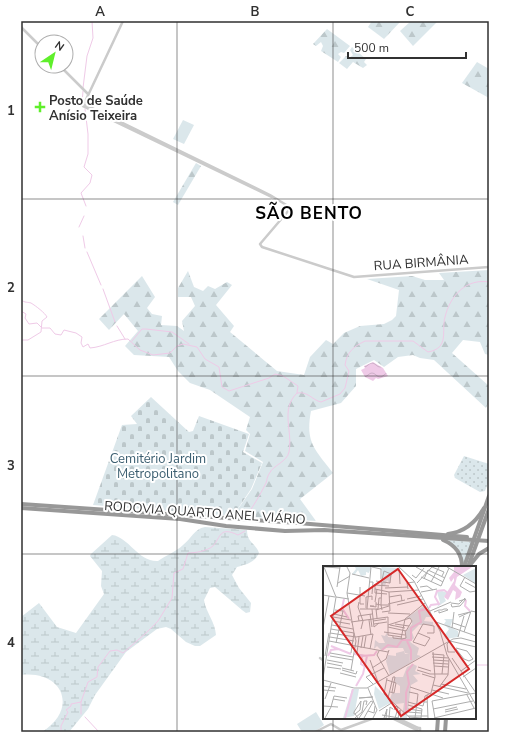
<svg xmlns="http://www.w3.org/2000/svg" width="510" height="753" viewBox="0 0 510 753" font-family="'Nunito Sans',sans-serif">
<defs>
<pattern id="green-dots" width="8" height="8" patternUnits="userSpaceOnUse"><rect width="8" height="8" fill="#dbe7eb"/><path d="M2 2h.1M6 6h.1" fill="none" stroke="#bcc7ca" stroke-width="1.8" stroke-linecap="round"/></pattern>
<pattern id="forest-firs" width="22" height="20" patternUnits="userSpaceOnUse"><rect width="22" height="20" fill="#dbe7eb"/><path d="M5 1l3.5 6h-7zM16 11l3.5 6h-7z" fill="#bcc7ca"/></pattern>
<pattern id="wetland-marsh" width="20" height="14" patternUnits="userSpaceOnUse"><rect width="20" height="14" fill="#dbe7eb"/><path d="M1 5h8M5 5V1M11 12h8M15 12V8" fill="none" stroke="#bcc7ca"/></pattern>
<pattern id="cemetery-stones" width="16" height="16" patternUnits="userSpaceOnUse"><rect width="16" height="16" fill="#dbe7eb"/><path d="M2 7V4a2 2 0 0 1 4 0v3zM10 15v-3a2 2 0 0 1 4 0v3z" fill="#bcc7ca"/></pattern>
<pattern id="water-waves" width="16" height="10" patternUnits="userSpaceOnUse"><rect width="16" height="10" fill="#efcae7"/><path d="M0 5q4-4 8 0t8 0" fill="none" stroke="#cdaec7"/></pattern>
</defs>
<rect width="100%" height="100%" fill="#fff"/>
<g fill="url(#green-dots)">
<polygon points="464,456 489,464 489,481 485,491 480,492 455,478 454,475"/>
<polygon points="448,540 472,542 463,564 462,557"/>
</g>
<g fill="url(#forest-firs)">
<polygon points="372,21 401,21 384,39 368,27"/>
<polygon points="411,21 438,21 413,46 400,31"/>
<polygon points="327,29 350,46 344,53 341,52 338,54 341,57 338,62 321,51 323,46 321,42 316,46 313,44"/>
<polygon points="352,47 366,59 364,62 367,65 363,68 353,62 347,69 339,63 346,56 349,58 353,55 350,50"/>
<polygon points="477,62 489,69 489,98 462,83"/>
<polygon points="196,163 201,166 178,205 173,202"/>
<path d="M489 270V355L485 354 480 342 463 340 452 353 489 386V401L486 408 434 360 420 358 413 355 398 357 384 367 374 360 356 369V386L341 403 311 411C305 443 315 449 333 473L300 499 316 521 233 516 252 489 263 462 245 451 250 434 246 430 250 417 210 390 190 383 178 371 169 357 134 355 125 346 138 331 124 314 109 330 99 319 142 276 155 297 147 308 152 314 162 316 161 325 177 326 184 331 182 321 195 306 191 297H178V288L188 271 194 287 203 291 208 286 215 289 227 282 232 285 216 305 234 326 230 332 277 371 304 375 310 357 326 340 333 344 344 333 360 326 384 324 392 320 396 316 399 290 367 279 412 276 425 280H444L439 273Z"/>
</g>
<path fill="url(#wetland-marsh)" d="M205 527 247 530C247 543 256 543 259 553 254 563 247 564 237 567L232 575 239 588 251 603 250 612 246 613 242 610 215 587 210 588 204 600C206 613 215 621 216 635L200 646H195L186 642 171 629 166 627 157 629 126 652 95 695 88 709 69 732H42C79 709 63 670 21 675V617L39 603 57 627 76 633 104 594 101 586 102 571 90 556 91 554 112 535C129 537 138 562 158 561 166 555 176 552 183 545 191 539 194 529 205 527Z"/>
<polygon fill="url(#cemetery-stones)" points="151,397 189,432 193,431 199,416 249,434 243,452 262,463 251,489 233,516 93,505 122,425 137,424 131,416"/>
<g fill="#dbe7eb">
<polygon points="183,120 194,125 184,144 173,139"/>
<polygon points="316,712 324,725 314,732 302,732 297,724"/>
</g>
<polygon fill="url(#water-waves)" points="373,362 383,368 388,376 378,379 376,378 373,381 365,377 361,370 365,368 364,366"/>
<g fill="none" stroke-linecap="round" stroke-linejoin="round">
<g stroke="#efcae7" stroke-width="1">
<polyline points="83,88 87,56 93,38 92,21"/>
<polyline points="82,103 83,91"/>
<polyline points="85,109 88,134 88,154 84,167 92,175 90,183 81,193 86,206"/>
<polyline points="79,227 84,216"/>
<polyline points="83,236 85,248"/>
<polyline points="87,252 101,285"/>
<polyline points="103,289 115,322"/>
<path d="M21 300C25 303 28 302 31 303 36 306 45 313 47 317L42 321 41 332 28 340H21"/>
<path d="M21 311 26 314 25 318 29 324 37 323 42 328H50L55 334 61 335 64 330 76 333 82 337 81 343 83 347 88 344 90 348C104 347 114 339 128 339L140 350 153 355 170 353 177 346 183 344 197 347 205 359 219 367 222 387 229 391 269 378 275 374 283 376 298 386 297 393"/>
<polyline points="117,326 125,339"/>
<polyline points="132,341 142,329 146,329 172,332 189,344"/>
<path d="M245 518C253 507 260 495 266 483 267 480 267 477 269 474 273 465 287 462 289 452 293 430 280 410 297 393 308 391 312 400 321 402L340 394 345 388 349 371 345 365C347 352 353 347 365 341H413L428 352C450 348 441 331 445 317 450 296 466 278 489 282"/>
<polyline points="475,665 489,665"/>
<polyline points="81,702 81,714"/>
<polyline points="85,717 99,732"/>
<path d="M61 732V726L68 712 66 710 71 706V704L81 702 88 682 97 677 98 667 110 651 117 650 123 653 146 633 158 621 172 598 174 573 183 569 188 553C195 553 207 551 213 546 221 537 219 526 238 535L245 531"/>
</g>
<g stroke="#cbcbcb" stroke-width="2.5">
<polyline points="123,21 83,106 272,197"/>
<polyline points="21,27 42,48"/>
<polyline points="60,66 88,94"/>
<polyline points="84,104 270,195 288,206 289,210 260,244 262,247 354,277 489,267"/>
<polyline points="320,658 324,661"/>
<polyline points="392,718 417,730"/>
<polyline points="397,718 418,728"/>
<rect x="417" y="728" width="3" height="3"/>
<polyline points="315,732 331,724 341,730 374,718"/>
</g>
<g stroke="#989898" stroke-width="4">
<polyline points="21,504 298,523 467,537"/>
<polyline points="21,508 180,519 226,526 285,531 324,530 489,541"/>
<path d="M448 534C465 532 476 522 484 508"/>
<path d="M443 540C455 545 462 554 462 567"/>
<polyline points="470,565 479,554 489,548"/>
<polyline points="464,567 489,496"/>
<polyline points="468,567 489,509"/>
<polyline points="437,732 438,718"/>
<polyline points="445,732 446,718"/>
</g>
</g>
<path fill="none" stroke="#313131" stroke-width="1" stroke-opacity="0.55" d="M177 21V732M333 21V567M21 199H489M21 376H489M21 554H489M333 718V732"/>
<path fill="#5fef2b" stroke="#fff" stroke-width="1.5" d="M38 101h4v4h4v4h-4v4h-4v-4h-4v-4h4z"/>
<g text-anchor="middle" stroke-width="4" stroke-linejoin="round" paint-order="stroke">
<g font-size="13" font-weight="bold" fill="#313131" stroke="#fff" text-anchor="start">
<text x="49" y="105">Posto de Saúde<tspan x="49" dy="15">Anísio Teixeira</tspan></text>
</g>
<g font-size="13" fill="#313131" stroke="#fff">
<text transform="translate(421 262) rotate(-4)" y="5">RUA BIRMÂNIA</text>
<text transform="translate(205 512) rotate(4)" y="5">RODOVIA QUARTO ANEL VIÁRIO</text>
</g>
<g font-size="13" fill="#3b5e70" stroke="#fff">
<text x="158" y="463">Cemitério Jardim<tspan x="158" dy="15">Metropolitano</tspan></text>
</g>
<g font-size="17" font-weight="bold" letter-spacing="1" fill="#000" stroke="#fff">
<text x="309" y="219">SÃO BENTO</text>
</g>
</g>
<g transform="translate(323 566)">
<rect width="153" height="153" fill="#fff"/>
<path d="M121 53H130L127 61 135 65V71L123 73 121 70 126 63 121 58 123 55Z" fill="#dbe7eb"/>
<path d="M32 1H48L46 7 43 6V9L38 10 35 4 32 8H29L33 3ZM59 1 75 2 69 7 67 18 64 14 62 20 59 19V5L57 3ZM153 2V18L140 9ZM102 39 108 51H103L101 55 110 56V59H96L89 66 91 72 87 76 96 82 94 89 98 90 87 97 86 87H82L80 82H63L59 85 54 80 51 83 52 74 56 77H62L58 69 62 70 64 66 65 71 83 72V65L89 58 88 52 82 53ZM52 120 69 136 56 143 51 128Z" fill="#dbe7eb"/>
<path d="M119 25 125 27 121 31 123 35 114 41 117 36 114 26ZM90 98 94 100 92 105 98 108 90 109 95 115 88 119 84 152H79L81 137 73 138 67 133 69 127H77V120L71 116 72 111H80L84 101ZM29 123H36L31 150 20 152Z" fill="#dbe7eb"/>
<path d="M81 85 82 88 86 87 87 97 67 109 63 95 65 89 73 90V87Z" fill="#dbe7eb"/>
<path d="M131 1H149L134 11 132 19 139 26 137 31 132 34 133 26 130 24 125 34 121 31 131 15V12L128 16 126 12 131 6Z" fill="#efcae7"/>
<path fill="none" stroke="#efcae7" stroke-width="2" d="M21 33 19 42 26 53M143 34 142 40 147 45M106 42 108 39 116 38 112 31 114 25 121 24 125 27M84 75 88 84V94M8 80 28 88M59 84 65 79 74 81 79 74H88V62L98 56 96 45 103 43M31 88 44 90M5 90 8 84 15 83M41 100 38 98 39 90 51 89 54 85M33 120 40 108 44 90M83 147V127L86 118 84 106 90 98M22 152 30 123"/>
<path fill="none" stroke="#adadad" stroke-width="1" d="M2 1 17 2M24 1 27 7 24 27 31 67 28 87M49 1 58 3V13M76 1 91 15 117 65 124 89 153 139M93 1 120 16M109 1 121 6 119 10M124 1 153 18M76 2 77 18M29 8 46 12M89 9 93 12 101 2M98 11 118 20 126 2M142 11 137 20 147 26 153 25M101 13 105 4 122 12M59 14 61 5 68 8 67 17 60 16M46 16H50L49 28M108 16 116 1M142 16 153 22M15 17 27 10M94 17 109 1M52 18V27L64 28M52 19 66 20M14 21 17 1M37 21V38H41M97 21 104 20 110 24M62 22 85 21M52 23 66 26 96 24M85 23 84 17 91 16M98 26 114 23M24 27 42 30M0 29 12 31M13 31 26 33M66 31 78 29 79 35M84 33 98 30M36 36 35 41 40 55 38 63M52 36 54 23M128 37 136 38 142 32M53 38 58 39 59 16 53 15M65 38 82 34M128 38 129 41 137 40 143 33 136 35M74 39 100 33M51 40H47L53 41V36M43 42V31L49 30V34M37 43H53L54 52M44 43 48 1M49 43 51 61 56 57M53 43H55L56 32H58M12 44 20 45 13 77M53 44 66 40M59 44 58 39H66M107 45 128 36M59 46 67 45 66 26M111 46 116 44H119L121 43H124L125 44 116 47V45M65 47 87 48M11 48 24 51M47 48 49 61M135 49 147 46 136 51M10 51 28 54M82 53 102 37M46 54 48 69M10 55 27 58M36 55 35 50 49 48M50 55 63 53M28 56 65 51V66M113 56 153 70M130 57 142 61M51 58 64 56M72 58 86 60M9 59 30 63M67 59 82 62M65 61 83 65 89 55 87 52 65 59M0 62 6 30M129 62 131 46M8 63 31 67 33 75 28 104M61 66 82 69M65 66V69L79 71M141 66 148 45 153 46M7 67 33 71 50 68 47 83M95 67 107 72M104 67H111V60L100 58 90 76 102 80 107 72M70 70V72L79 73 83 72 82 64M7 71 31 75M135 71 141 50M78 73 82 53M6 75 65 86M38 82 40 70M41 82 43 70M133 83 141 93 146 95 150 93 144 85 133 82M56 85 54 89 66 110M132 86H125L124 78 127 75 153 81M7 87 30 91M34 87 36 71M109 88 121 89M2 90 6 67M7 90 30 94M109 91 126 92M129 92 153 127 147 128M4 94 20 97M47 94 55 116M110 94 126 95M4 97 19 100M110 97 125 98M111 100 125 101M4 101 18 103M95 101 108 105M19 102 31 105M49 102 63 93 66 84M19 104 33 108 34 105M94 104 107 108H125M138 105 153 94M17 107 33 111M99 108 112 112M119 108 121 89M140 111 153 102M0 112 13 31 1 1M64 112 61 128 87 152M0 114 31 122H44L130 73 138 72 153 76M64 114 73 117 71 127 67 126M50 118 43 111 61 102M118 118 143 123M110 119 145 127M0 120 13 122M117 120 125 109 126 93M87 121 120 132M45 122 54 144 50 152M0 124 12 125M109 124 126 128M86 126 95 128 92 152M104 129 105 152M144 129 151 142M50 131 36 132 50 131M65 132 70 111H72L69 126M2 133 8 117M10 133 22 135M85 136 100 140 101 136M104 136H101L102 130 108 127 112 111 110 86M85 139 99 143 98 152M0 140 15 141M8 141 11 130 24 132M85 143 99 145M110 143 150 135M71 144 73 140 75 142 72 152M122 144 134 141M45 145 51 147 52 140M56 145 70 136M85 146 98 147M122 146 135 143M32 148 37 144 38 135 31 146V148H32L35 152M59 149 76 152M85 150H105M86 151 98 152M2 152 8 141M32 152 39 146 41 135H44L43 139M36 152 44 140M41 152 50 136 48 135 44 140M61 152 64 143 63 152M66 152 67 141 70 143M75 152 77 144 78 152M111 152 153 142M112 152 109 135 146 128"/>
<path fill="#d62828" fill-opacity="0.15" stroke="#d62828" stroke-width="2" d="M75 3 146 103 78 150 8 50Z"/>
<rect width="153" height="153" fill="none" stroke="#313131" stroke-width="2"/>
</g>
<rect width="510" height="753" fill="none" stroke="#ffffff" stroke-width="44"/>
<g transform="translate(54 54) rotate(35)"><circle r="19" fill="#ffffff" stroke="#adadad"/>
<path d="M0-3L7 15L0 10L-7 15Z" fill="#5fef2b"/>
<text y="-6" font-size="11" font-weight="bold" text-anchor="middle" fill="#313131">N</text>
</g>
<path d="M348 52v6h118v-6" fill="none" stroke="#313131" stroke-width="2"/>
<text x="354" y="52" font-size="12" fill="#313131" stroke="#ffffff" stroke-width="3" paint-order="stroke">500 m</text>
<rect x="22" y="22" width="466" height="709" fill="none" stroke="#313131" stroke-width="1.5"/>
<g font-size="13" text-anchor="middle" font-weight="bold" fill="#313131">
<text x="100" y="16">A</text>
<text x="255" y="16">B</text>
<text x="410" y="16">C</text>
<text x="11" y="115">1</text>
<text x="11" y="292">2</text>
<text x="11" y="470">3</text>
<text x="11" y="647">4</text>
</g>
</svg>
